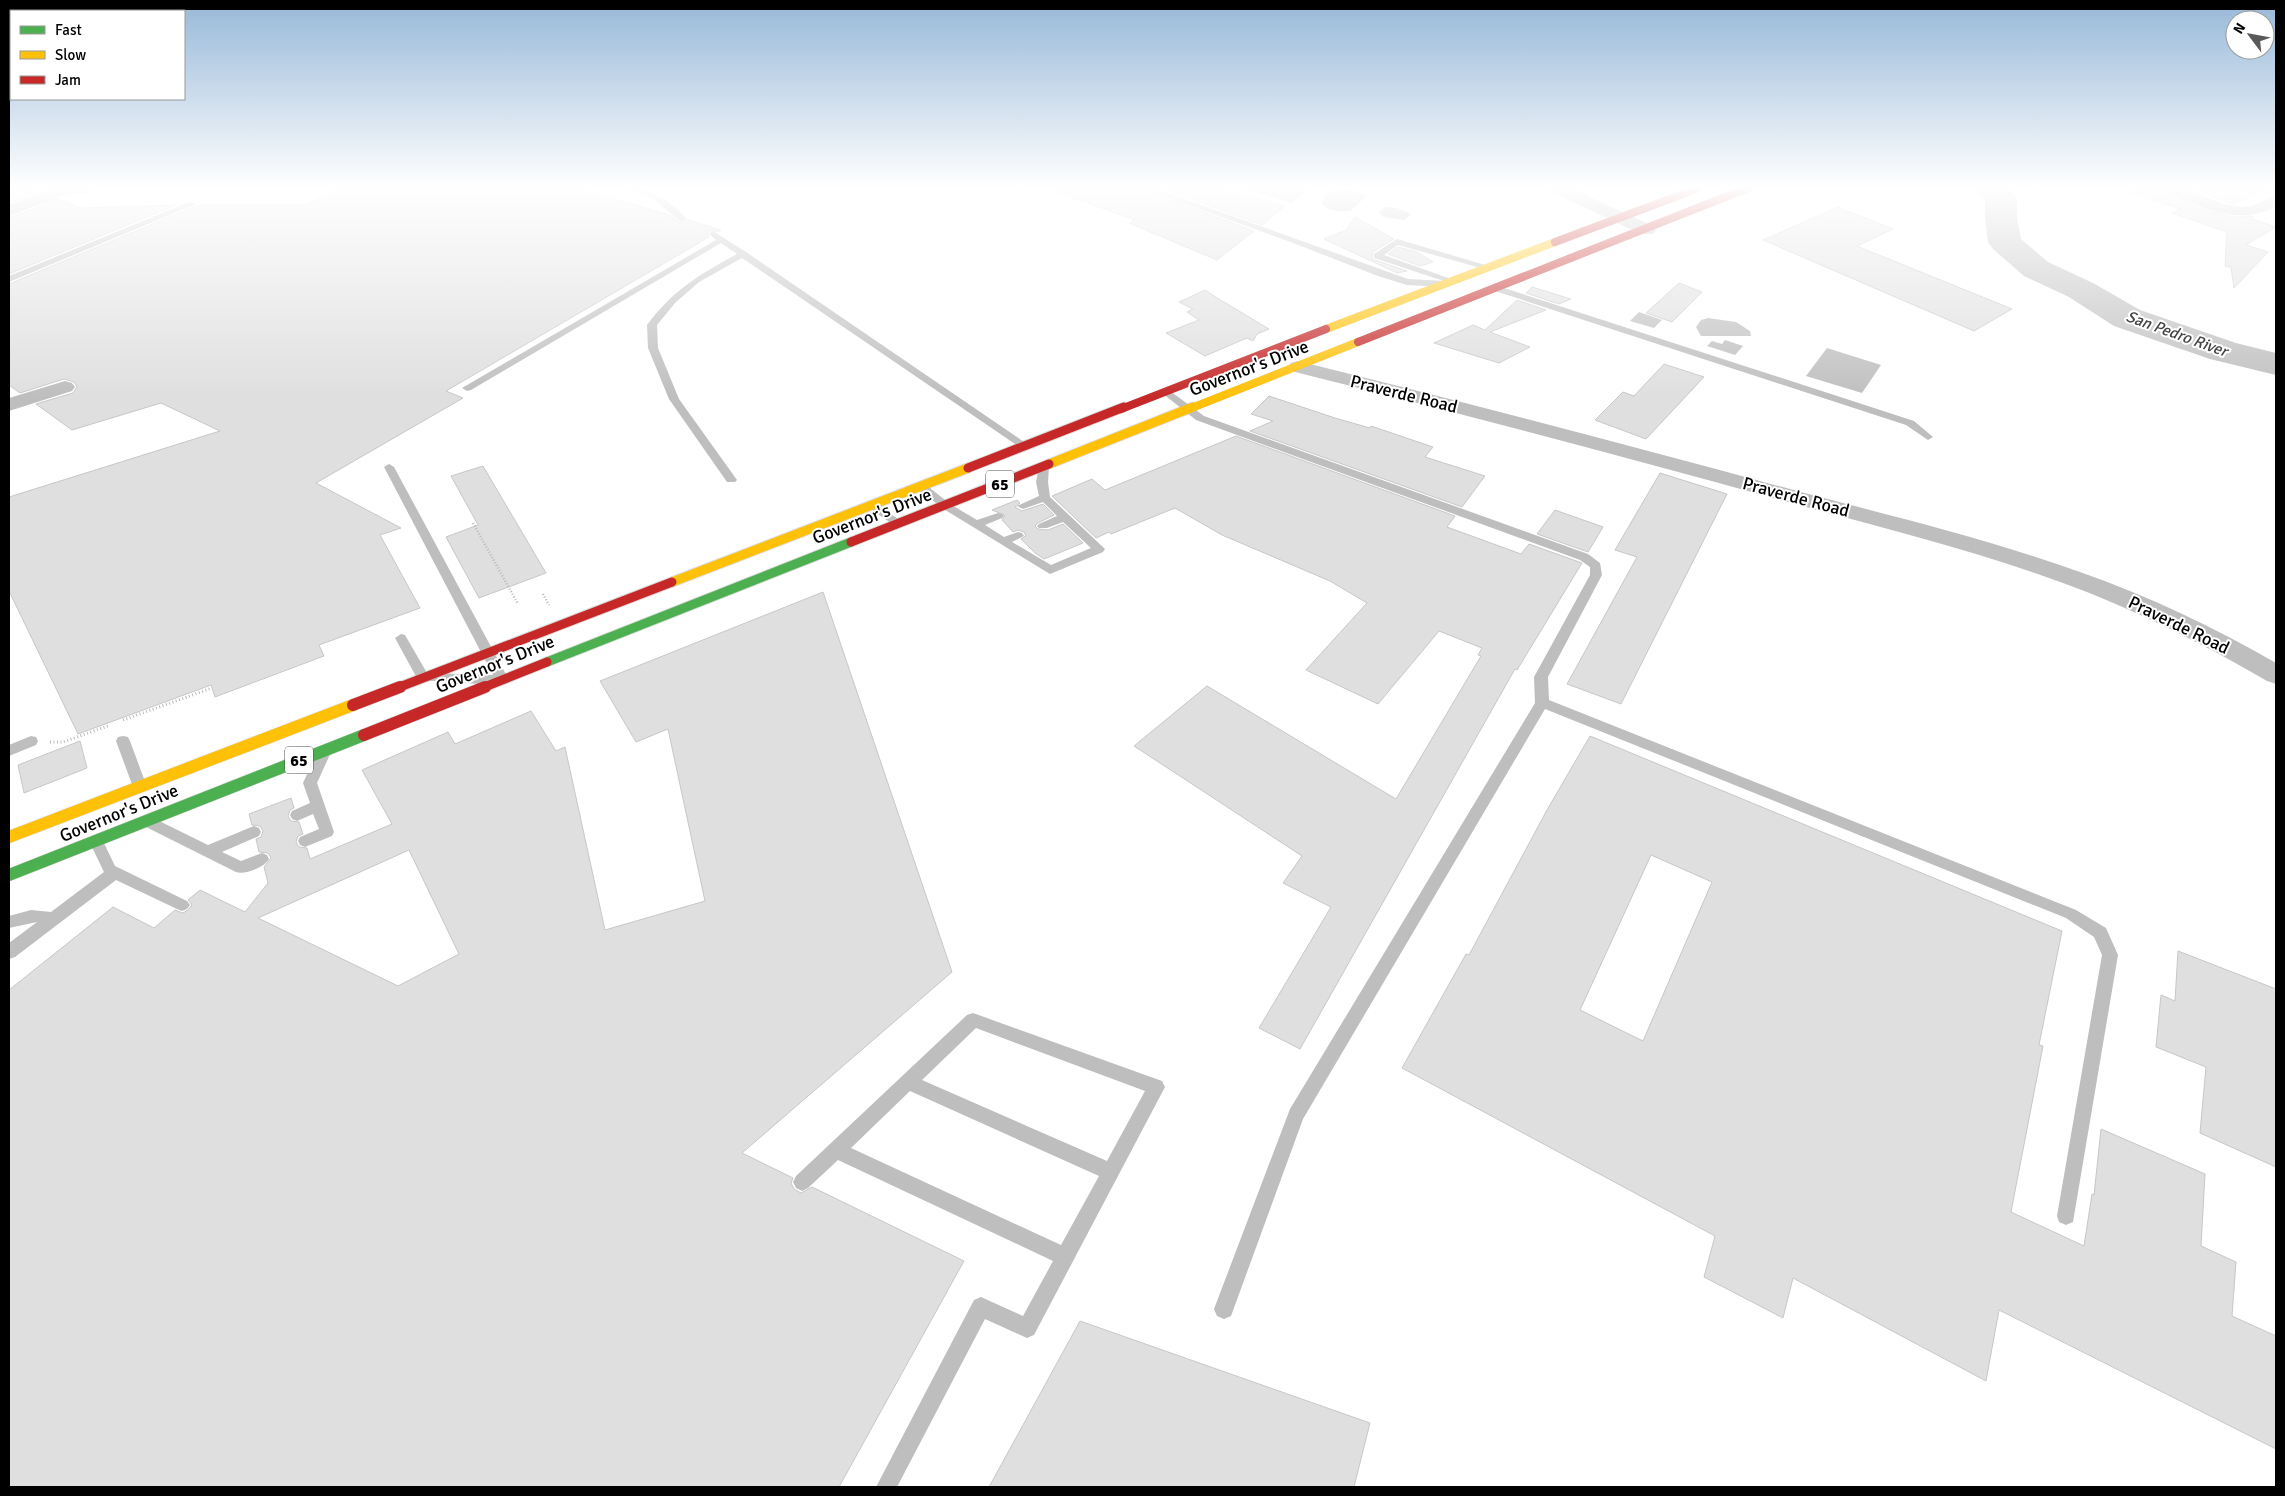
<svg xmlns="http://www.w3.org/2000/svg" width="2285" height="1496" viewBox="0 0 2285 1496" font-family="Signika,sans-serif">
<rect width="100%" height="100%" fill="#fff"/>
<g fill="#bfbfbf">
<polygon points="1242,188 1311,188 1292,203"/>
<path d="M1345 189 1356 191 1367 196 1350 211C1339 212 1328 212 1321 202L1327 193Z"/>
<polygon points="1385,207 1396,208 1411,214 1405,220 1383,217 1379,212"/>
<polygon points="1639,312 1662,320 1654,328 1630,321"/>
<polygon points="1708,318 1736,322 1750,331 1751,336 1701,336 1696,327 1701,320"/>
<polygon points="1725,340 1743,346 1735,355 1707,346 1712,341 1722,344"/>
<polygon points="1827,348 1881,365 1862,393 1806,376"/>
</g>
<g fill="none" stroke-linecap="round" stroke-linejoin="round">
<polygon fill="#bfbfbf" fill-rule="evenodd" points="1975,188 2009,188 2017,198 2017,218 2021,239 2048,262 2093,283 2140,310 2236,343 2276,353 2276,375 2210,359 2114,326 2069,297 2024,276 1993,249 1988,242 1985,218 1985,200"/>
</g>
<g fill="#dfdfdf" stroke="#c7c7c7" fill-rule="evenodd">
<polygon points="9,188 29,188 37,192 9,203"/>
<polygon points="341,188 578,188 670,215 679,222 688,220 721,230 718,232 712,230 707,234 709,237 446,391 463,398 316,483 401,528 380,535 420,608 319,645 324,656 215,697 211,685 78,734 9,591 9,497 220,431 161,403 72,430 36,404 73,393 77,387 74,382 64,379 20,393 9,385 9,284 198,205 304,205"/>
<polygon points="1057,188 1139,188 1254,231 1217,260 1129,223 1135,220 1057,192"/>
<polygon points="1161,188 1220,188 1285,206 1262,225"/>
<polygon points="2131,188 2158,188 2161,193 2204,210 2233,217 2251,216 2254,217 2252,219 2276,227 2246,245 2268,252 2234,288 2231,267 2225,266 2227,232 2172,213 2180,209 2131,193"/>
<polygon points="2190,188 2268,188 2233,204"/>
<polygon points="59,199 81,208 176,205 9,274 9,218"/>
<polygon points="1838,207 1893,229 1857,246 2012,309 1974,331 1763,240"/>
<polygon points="1355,217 1394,239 1373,252 1372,259 1407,271 1397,273 1324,239 1346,230"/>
<polygon points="1398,247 1417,252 1433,262 1420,266 1388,254"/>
<polygon points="1679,283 1702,292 1672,322 1646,313"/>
<polygon points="1532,287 1571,299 1559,304 1526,293"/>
<polygon points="1205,290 1219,299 1269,329 1257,334 1253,341 1247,338 1205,356 1166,333 1199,320 1187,312 1193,309 1179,302"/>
<polygon points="1517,300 1546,310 1490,332 1530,347 1499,363 1434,343 1473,325 1485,330"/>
<polygon points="1664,364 1704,377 1646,439 1595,420 1623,392 1634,396"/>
<polygon points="1269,396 1335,418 1370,428 1371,426 1433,447 1425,457 1485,476 1462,507 1250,431 1273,421 1251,414"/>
<polygon points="1236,436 1455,516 1447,527 1521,554 1529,544 1582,563 1517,670 1515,669 1300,1049 1259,1028 1331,907 1283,883 1302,856 1134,746 1207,686 1396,799 1481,656 1478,655 1482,648 1439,631 1378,704 1306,670 1367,603 1330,581 1222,535 1175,508 1111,534 1109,532 1096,538 1052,496 1092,479 1105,490"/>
<polygon points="483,466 546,573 479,598 446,537 478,525 451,476"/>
<polygon points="1660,473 1727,494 1621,704 1567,684 1637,557 1615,550"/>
<polygon points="1017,500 1020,503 1015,507 1022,511 1043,504 1054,515 1038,523 1035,526 1038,529 1048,530 1063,524 1083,543 1044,559 1035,553 1021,539 1026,536 1024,532 1018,530 1013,532 1002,520 1005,515 992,510"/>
<polygon points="1555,510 1603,527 1588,552 1537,534"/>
<path d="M823 592 952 972 742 1153 793 1178 791 1183 794 1189 801 1193 812 1187 964 1261 839 1487H9V990L113 907 154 928 175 910 183 913 188 910 192 905 188 900 200 890 245 912 268 883 264 867 271 858 268 853 259 852 256 839 261 837 263 831 260 826 252 825 249 814 291 798 294 808 290 810 288 816 291 821 299 822 303 834 298 836 296 842 299 847 307 848 310 859 392 824 362 770 448 732 455 744 531 711 556 751 565 747 605 930 705 901 668 729 636 742 600 681ZM409 850 459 954 398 986 258 918Z"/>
<path d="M1590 736 2062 931 2039 1045 2043 1046 2011 1212 2084 1246 2092 1194 2094 1195 2101 1129 2205 1174 2201 1246 2236 1262 2232 1316 2276 1336V1449L1999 1310 1986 1381 1793 1278 1783 1318 1704 1277 1715 1236 1402 1068 1466 954 1469 955 1547 810ZM1651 855 1712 882 1643 1041 1580 1010Z"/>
<polygon points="80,741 87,768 24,793 18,765"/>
<polygon points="2178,951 2276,989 2276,1167 2200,1133 2206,1067 2156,1047 2161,995 2175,1001"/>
<polygon points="1080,1321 1370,1423 1354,1487 989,1487"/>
</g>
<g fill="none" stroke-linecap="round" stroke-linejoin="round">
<defs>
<polyline id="fast-far1" points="547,662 851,542"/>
<polyline id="fast" points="9,875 364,735"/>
<g id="slow-far2">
<polyline points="1326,329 1555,242"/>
<polyline points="1189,409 1358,342"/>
</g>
<g id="slow-far1">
<polyline points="1049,464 1193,407"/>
<polyline points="672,582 968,468"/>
</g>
<polyline id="slow" points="9,837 353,705"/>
<g id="jam-far2">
<polyline points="1555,242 1699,188"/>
<polyline points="1358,342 1748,188"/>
<polyline points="1121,409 1326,329"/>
</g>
<g id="jam-far1">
<polyline points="968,468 1124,407"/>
<polyline points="851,542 1049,464"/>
<polyline points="397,688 672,582"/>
<polyline points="482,688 547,662"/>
</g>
<g id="jam">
<polyline points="353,705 400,687"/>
<polyline points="364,735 485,687"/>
</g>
</defs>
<use href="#fast-far1" stroke="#dbdbdb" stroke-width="11"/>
<use href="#fast" stroke="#dbdbdb" stroke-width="13"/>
<use href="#slow-far2" stroke="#dbdbdb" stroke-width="8"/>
<use href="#slow-far1" stroke="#dbdbdb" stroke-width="11"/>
<use href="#slow" stroke="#dbdbdb" stroke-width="13"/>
<use href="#jam-far2" stroke="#dbdbdb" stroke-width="8"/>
<use href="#jam-far1" stroke="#dbdbdb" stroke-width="11"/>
<use href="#jam" stroke="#dbdbdb" stroke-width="13"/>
<g stroke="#b9b9b9" stroke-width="2.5" stroke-dasharray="1 2" stroke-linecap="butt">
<polyline points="473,523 518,604"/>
<polyline points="543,594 549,605"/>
</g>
<g stroke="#b9b9b9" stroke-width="3" stroke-dasharray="1 2.5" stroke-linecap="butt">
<polyline points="123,720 212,688"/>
<polyline points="50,742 63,742 108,726"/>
</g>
<g fill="#bebebe" fill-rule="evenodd">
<path d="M624 188C650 188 670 200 687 219L680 221 652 198Z"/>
<polygon points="1141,188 1154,188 1408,279 1444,281 1374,258 1374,254 1397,239 1492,267 1488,270 1398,245 1384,255 1451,279 1446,282 1450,284 1448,286 1445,287 1407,285 1378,276 1288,241"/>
<polygon points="189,202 196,204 9,282 9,276"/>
<path d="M713 231 746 252 1030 446 1029 448H1021L742 258 699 282 675 303 657 325 658 348 679 399 737 480 735 482H727L669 399 648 348 647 325C674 289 699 275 737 254L721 243 471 390 467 391 462 388 716 240 709 234Z"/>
<polygon points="1498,286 1914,421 1933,437 1928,440 1906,425 1495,291 1495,287"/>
<polygon points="1166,388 1204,416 1588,554 1600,563 1602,575 1548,677 1549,700 2076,910 2106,928 2118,955 2073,1222 2066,1225 2059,1222 2057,1216 2102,955 2094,937 2066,918 1545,709 1303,1119 1231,1316 1224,1319 1217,1316 1214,1309 1290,1109 1535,703 1534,677 1590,575 1590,567 1580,560 1196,420 1162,393 1162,389"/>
<polygon points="389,464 394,467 509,680 507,683 495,685 418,680 395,638 401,634 405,635 427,673 493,675 384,467"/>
<polygon points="1044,464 1049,467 1048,482 1050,497 1105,549 1103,552 1050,574 942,508 915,486 921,483 925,484 950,504 977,520 998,513 1002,514 1004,516 1002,518 985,525 1004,537 1018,532 1022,533 1024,536 1012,542 1051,565 1091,548 1063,522 1047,528 1039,528 1037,526 1039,524 1057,516 1043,502 1023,509 1017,506 1039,496 1036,482 1039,467"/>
<polygon points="872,502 903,522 905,524 903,526 895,526 868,507 866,505"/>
<polygon points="31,736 36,737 38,741 36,745 9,756 9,745"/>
<polygon points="123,736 128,737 130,741 147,787 145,791 135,791 133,787 116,741 118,737"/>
<polygon points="325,745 330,746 332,750 317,783 334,832 332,836 305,847 300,845 298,841 300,837 319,829 313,814 297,821 292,819 290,815 292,811 310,803 303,783 320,746"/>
<path d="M147 815 208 845 249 828 254 826 259 828 261 832 259 836 222 852 241 861 262 853 267 855 269 859C265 867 245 875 236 872L142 825 140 821 142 817Z"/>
<polygon points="96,835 101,837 115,866 187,901 190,905 187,909 182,911 177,909 116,880 15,957 9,959 9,943 37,922 9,928 9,916 31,910 51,912 104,872 89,841 91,837"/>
<path d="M973 1013 1162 1081 1165 1087 1034 1335 1027 1338 985 1319 897 1487H876L974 1300 981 1297 1023 1316 1053 1261 838 1160 808 1188 802 1191 796 1188 793 1182 796 1176 967 1015ZM976 1028 1145 1091 1107 1161 922 1080ZM910 1091 1099 1176 1061 1245 851 1148Z"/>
</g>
<g fill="#bebebe" fill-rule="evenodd">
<polygon points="52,188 96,188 88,193 65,195 9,216 9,205"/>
<polygon points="1548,188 1570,188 1653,226 1656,230 1653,234 1641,234 1550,191"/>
<path d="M2160 188H2184L2224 204 2241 207 2252 206 2276 195V206C2238 228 2199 206 2162 191Z"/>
<path d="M1298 361C1465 402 1631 446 1797 491 1892 516 1988 539 2080 572 2148 596 2214 627 2276 663V684L2267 681C2202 643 2134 609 2063 583 1971 549 1875 526 1780 500 1618 455 1455 412 1291 371L1288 367 1291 363Z"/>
<polygon points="65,381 72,383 75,387 72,391 9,411 9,398"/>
</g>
<use href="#fast-far1" stroke="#4caf50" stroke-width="9"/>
<use href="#fast" stroke="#4caf50" stroke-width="12"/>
<use href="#slow-far2" stroke="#ffc107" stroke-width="8"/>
<use href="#slow-far1" stroke="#ffc107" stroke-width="9"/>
<use href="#slow" stroke="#ffc107" stroke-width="12"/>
<use href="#jam-far2" stroke="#c62828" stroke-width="8"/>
<use href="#jam-far1" stroke="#c62828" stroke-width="9"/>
<use href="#jam" stroke="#c62828" stroke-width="12"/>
</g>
<linearGradient id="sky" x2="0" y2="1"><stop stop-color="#97b8d8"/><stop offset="0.47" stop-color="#fff"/><stop offset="1" stop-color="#fff" stop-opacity="0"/></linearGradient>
<rect width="2285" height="398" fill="url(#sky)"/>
<g text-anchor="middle" stroke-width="4" stroke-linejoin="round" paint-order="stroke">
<g font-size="16" font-style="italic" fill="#444" stroke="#fff">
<text transform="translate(2177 333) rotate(20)" y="6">San Pedro River</text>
</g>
<g fill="#fff" stroke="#4c4c4c" stroke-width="1">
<rect x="986" y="470.5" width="28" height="27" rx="4"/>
<rect x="285" y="746.5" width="28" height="27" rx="4"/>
</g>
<g font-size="16" font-weight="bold" fill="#000">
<text x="1000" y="490">65</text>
<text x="299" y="766">65</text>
</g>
<g font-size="18" fill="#000" stroke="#fff">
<text transform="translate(1249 368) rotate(-21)" y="6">Governor's Drive</text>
<text transform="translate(1404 394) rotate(14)" y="6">Praverde Road</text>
<text transform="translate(1796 497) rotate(15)" y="6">Praverde Road</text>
<text transform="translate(872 516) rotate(-21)" y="6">Governor's Drive</text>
<text transform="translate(2179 625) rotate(26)" y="6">Praverde Road</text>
<text transform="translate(495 664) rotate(-22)" y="6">Governor's Drive</text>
<text transform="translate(119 813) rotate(-22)" y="6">Governor's Drive</text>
</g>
</g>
<rect width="2285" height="1496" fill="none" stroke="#000000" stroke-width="20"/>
<rect x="10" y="10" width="175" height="90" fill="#ffffff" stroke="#999999"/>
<rect x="20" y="26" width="25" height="8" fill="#4caf50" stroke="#999999"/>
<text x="55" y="35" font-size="15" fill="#000000">Fast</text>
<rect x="20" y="51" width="25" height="8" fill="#ffc107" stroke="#999999"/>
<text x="55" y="60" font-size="15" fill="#000000">Slow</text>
<rect x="20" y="76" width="25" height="8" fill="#c62828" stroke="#999999"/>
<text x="55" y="85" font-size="15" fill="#000000">Jam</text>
<g transform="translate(2250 35) rotate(302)"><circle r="24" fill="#ffffff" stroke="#999999"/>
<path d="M0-4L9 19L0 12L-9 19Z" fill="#595959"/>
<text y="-8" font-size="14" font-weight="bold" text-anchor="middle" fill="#000000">N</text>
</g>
</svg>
